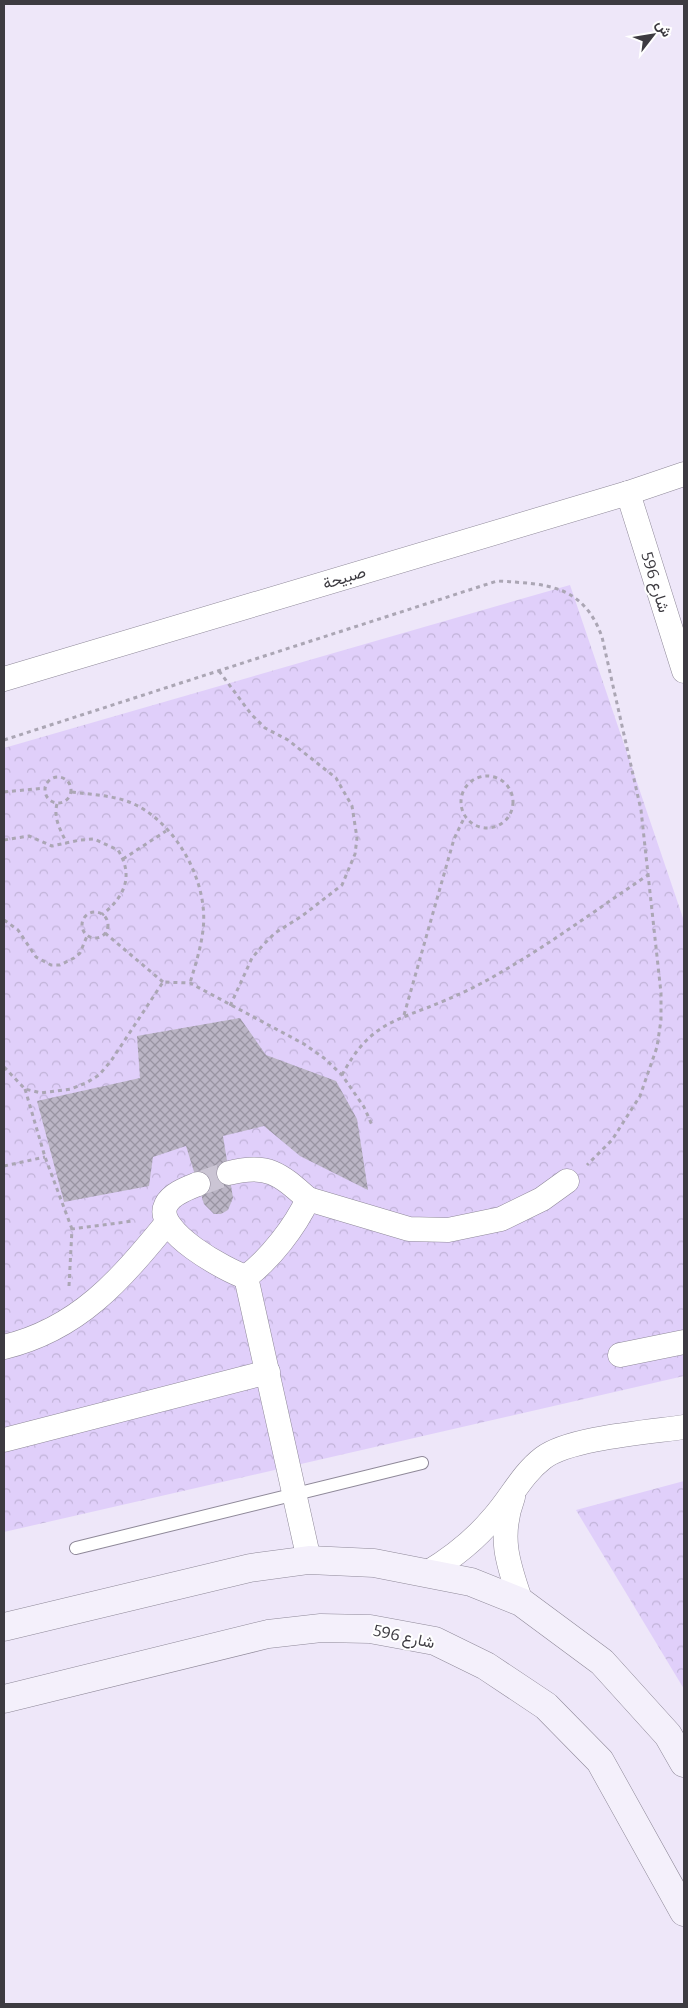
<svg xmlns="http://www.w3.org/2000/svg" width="688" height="2008" viewBox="0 0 688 2008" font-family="Bitter,Vazirmatn,serif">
<defs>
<pattern id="park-crowns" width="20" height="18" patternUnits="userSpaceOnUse" patternTransform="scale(1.25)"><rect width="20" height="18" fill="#e0cffa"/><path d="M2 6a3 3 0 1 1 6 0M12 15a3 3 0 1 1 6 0" fill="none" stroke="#c1b3d8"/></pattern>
<pattern id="building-cross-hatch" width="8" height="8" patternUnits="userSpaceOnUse" patternTransform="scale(1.25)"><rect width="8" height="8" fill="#bbb5c5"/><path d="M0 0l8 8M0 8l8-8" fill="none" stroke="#9994a2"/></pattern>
</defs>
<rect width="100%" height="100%" fill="#eee7f9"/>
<g fill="url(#park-crowns)">
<polygon points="570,585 684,921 684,1376 4,1532 4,748"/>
<polygon points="684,1481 684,1689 576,1510"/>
</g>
<polygon fill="url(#building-cross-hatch)" points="240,1018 266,1055 336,1081 357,1119 368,1190 300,1156 264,1126 223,1136 233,1198 228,1210 221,1214 214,1214 204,1204 186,1146 153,1157 149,1186 64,1202 37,1101 140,1078 137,1036"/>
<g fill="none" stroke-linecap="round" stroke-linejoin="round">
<polyline stroke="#cbc5d4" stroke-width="24" stroke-dasharray="24 12" stroke-linecap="butt" points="198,1184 229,1173"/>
<defs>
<polyline id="lane" points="76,1548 422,1463"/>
<g id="street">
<polyline points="628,493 684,671"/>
<polyline points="4,679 628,493 684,474"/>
<path d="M198 1184C188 1188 171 1194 166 1205 153 1231 227 1271 246 1277 270 1259 295 1227 308 1199 280 1174 268 1163 229 1173"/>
<polyline points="308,1199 409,1229 448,1230 501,1219 542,1199 567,1181"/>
<polyline points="246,1277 309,1560"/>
<path d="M4 1347C79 1329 120 1280 167 1223"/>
<polyline points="620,1355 684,1342"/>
<polyline points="4,1440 268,1372"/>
<path d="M513 1497C498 1537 508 1564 521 1602"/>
<path d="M427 1573C452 1558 475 1540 494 1517 511 1498 522 1474 543 1458 569 1438 649 1432 684 1427"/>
</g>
<g id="secondary">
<polyline points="4,1627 250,1568 309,1560 374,1563 471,1582 521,1602 602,1662 668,1735 684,1763"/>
<polyline points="4,1699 268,1634 321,1628 370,1629 435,1641 486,1666 546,1706 600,1761 684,1912"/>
</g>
</defs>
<use href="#lane" stroke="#8f8999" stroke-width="14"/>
<use href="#street" stroke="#8f8999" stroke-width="25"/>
<use href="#secondary" stroke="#8f8999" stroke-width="29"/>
<g stroke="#aba6b4" stroke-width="3" stroke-dasharray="4 4" stroke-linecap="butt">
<polyline points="219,671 251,714 265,728 288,740 336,778 352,806 357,838 355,854 342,885 302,916 275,933 263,945 252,958 230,1006"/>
<path d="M4 740 497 581C546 584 583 584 602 637L641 810 661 993V1020L657 1047 640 1096 612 1140 587 1165"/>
<circle cx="487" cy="802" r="26"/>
<circle cx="58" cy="790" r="13"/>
<polyline points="4,792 45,788"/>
<path d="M72 792C93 795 116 795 136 805 178 826 209 884 203 930 201 948 195 966 190 983"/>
<path d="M57 804C53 818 61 831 67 844"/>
<path d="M4 840 29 836 52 846 80 840 94 839 118 850C134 876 125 896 102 915"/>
<polyline points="123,859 166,831"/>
<circle cx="95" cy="925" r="13"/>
<polyline points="4,920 18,930 36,957 51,965 60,965 74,958 80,953 87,936"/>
<polyline points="105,933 163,982"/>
<polyline points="404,1015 454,839 465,816"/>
<polyline points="4,1067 25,1089 41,1093 71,1089 86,1083 99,1075 111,1061 163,982 190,983 304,1044 324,1058 342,1075 364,1107 372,1125"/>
<path d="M342 1075C371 1021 395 1022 446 1000 465 992 485 982 503 971 553 942 600 907 648 875"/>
<polyline points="25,1089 45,1157 72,1229"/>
<polyline points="4,1166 45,1157"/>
<polyline points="69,1286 72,1229 133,1221"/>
</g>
<use href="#lane" stroke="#fff" stroke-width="12"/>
<use href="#street" stroke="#fff" stroke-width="24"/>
<use href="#secondary" stroke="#f4f0fb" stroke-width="28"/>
</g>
<g text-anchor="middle" stroke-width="4" stroke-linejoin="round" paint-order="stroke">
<g font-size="16" fill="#3d3b41" stroke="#fff">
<text transform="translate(344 577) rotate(-17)" y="6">صبيحة</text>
<text transform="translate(656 582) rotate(73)" y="6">شارع 596</text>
<text transform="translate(404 1636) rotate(12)" y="6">شارع 596</text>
</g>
</g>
<rect width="688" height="2008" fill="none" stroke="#3d3b41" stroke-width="10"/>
<g transform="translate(653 35) rotate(59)" stroke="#ffffff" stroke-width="4" paint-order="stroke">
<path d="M0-4L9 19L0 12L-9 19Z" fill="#3d3b41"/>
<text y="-8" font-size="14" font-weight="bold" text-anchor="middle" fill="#3d3b41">ش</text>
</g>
</svg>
